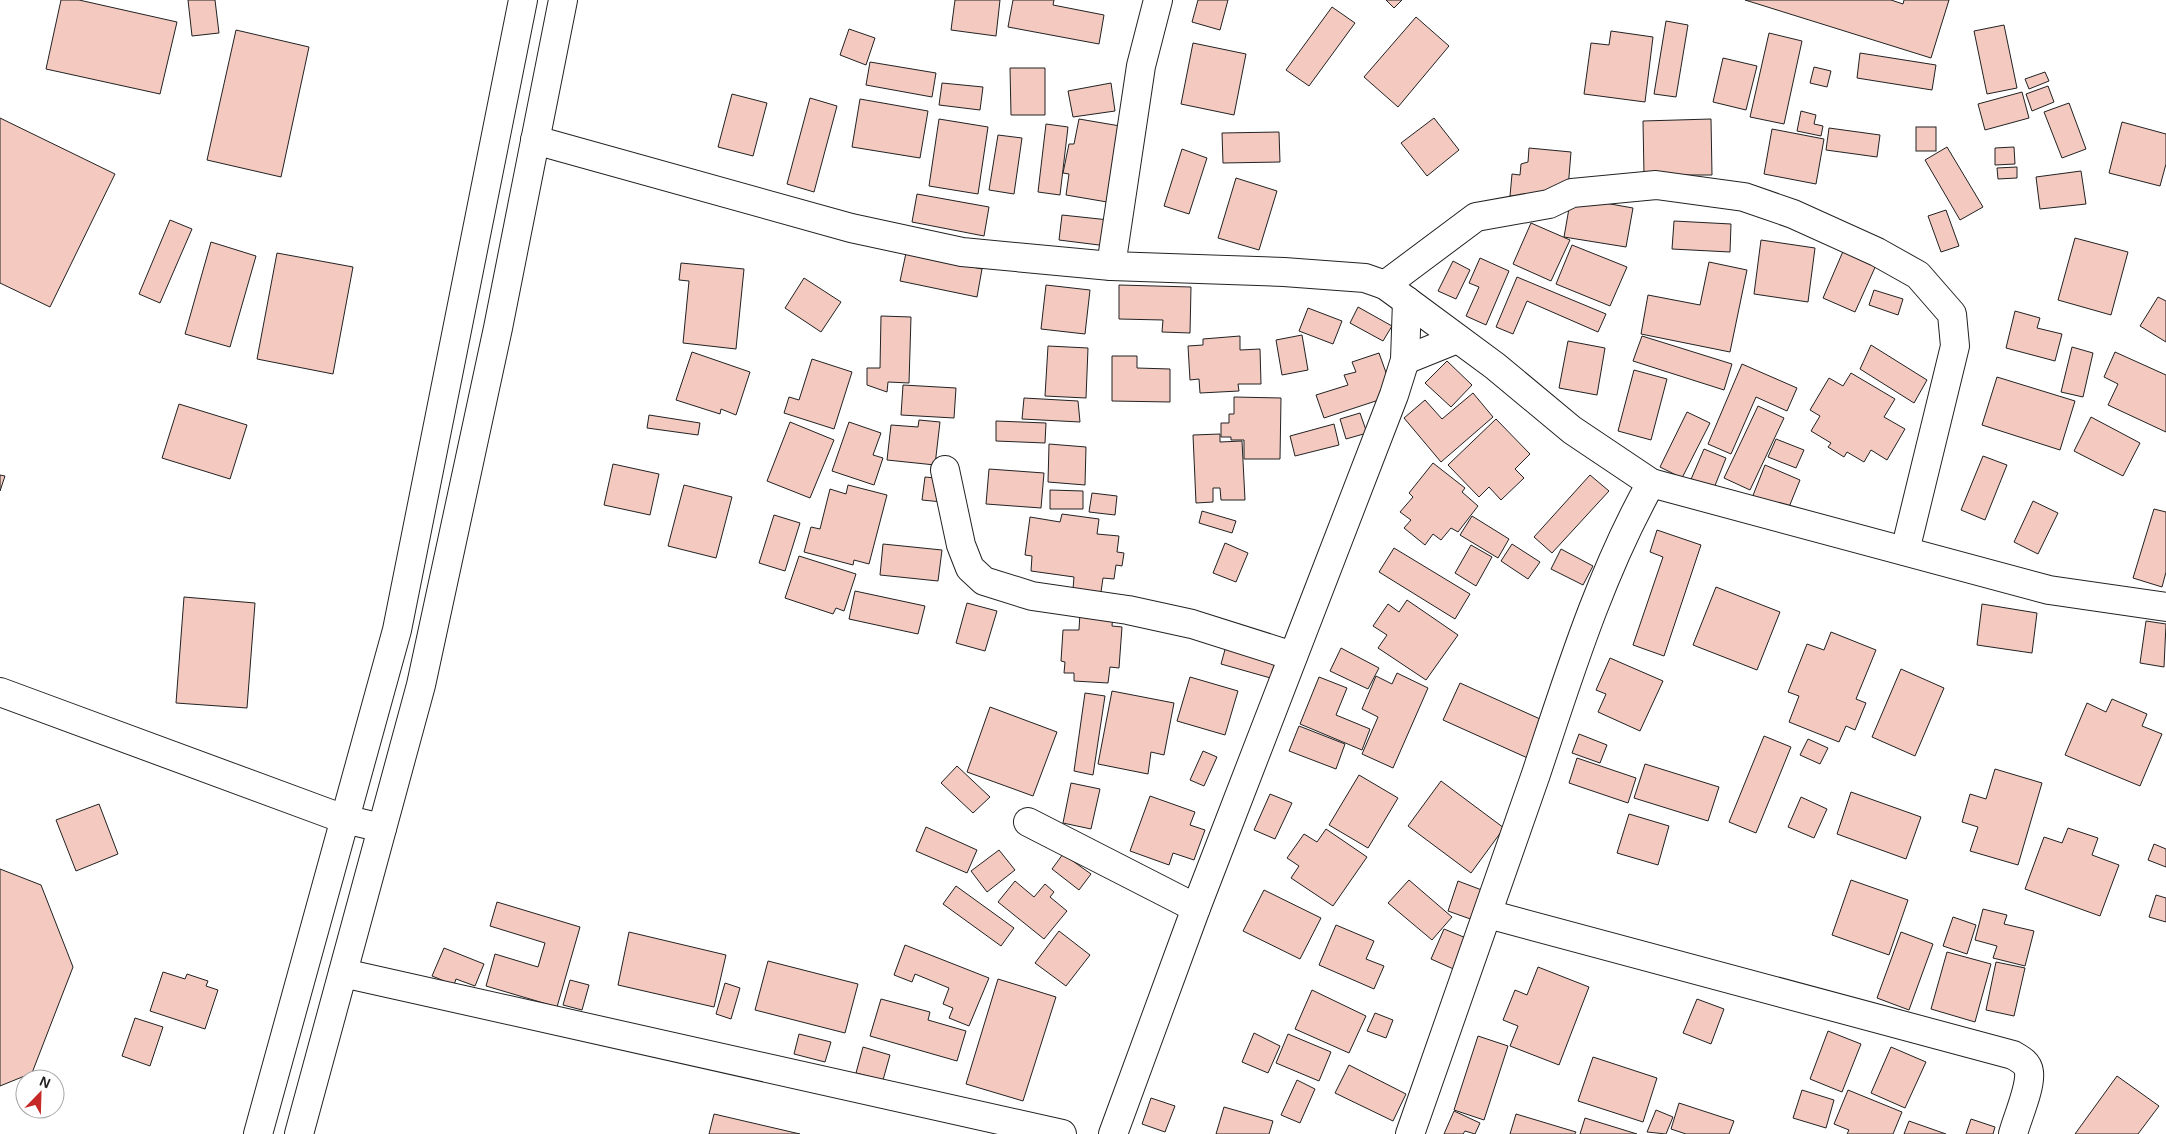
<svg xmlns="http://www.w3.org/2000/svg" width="2166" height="1134" viewBox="0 0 2166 1134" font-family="Helvetica,sans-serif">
<rect width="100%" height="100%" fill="#fff"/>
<g fill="#f3c9c0" stroke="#222">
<polygon points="61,0 79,0 177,22 160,94 46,69"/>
<polygon points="188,0 215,0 219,33 192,36"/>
<polygon points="955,0 1000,0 996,36 951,30"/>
<polygon points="1013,0 1054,0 1053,5 1104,15 1099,44 1008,27"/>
<polygon points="1198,0 1228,0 1220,30 1192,22"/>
<polygon points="1386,0 1402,0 1394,8"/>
<polygon points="1745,0 1891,0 1903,4 1904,0 1949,0 1931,58"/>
<polygon points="1332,7 1355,23 1309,86 1286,70"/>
<polygon points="1416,17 1449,46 1398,107 1364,77"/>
<polygon points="1666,21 1688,25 1676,97 1654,94"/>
<polygon points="2004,25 2017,88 1987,94 1974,31"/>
<polygon points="849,29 875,38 866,65 840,55"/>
<polygon points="236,30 309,47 281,177 207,160"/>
<polygon points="1611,31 1653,37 1645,102 1584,94 1591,43 1609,45"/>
<polygon points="1769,33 1802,41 1784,124 1750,117"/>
<polygon points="1193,43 1246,54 1234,115 1181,104"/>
<polygon points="1860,53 1936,65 1932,90 1857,78"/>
<polygon points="1723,58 1757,66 1746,110 1713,102"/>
<polygon points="870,62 936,73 932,97 866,85"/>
<polygon points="1814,67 1831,71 1827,87 1810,83"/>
<polygon points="1010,68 1045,68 1045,115 1011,115"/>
<polygon points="2045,72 2049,81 2029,89 2025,79"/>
<polygon points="942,83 983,87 980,110 939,105"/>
<polygon points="1111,83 1115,111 1073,117 1068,91"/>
<polygon points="2048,86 2054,102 2032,111 2026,94"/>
<polygon points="2022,92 2029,118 1985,130 1978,104"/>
<polygon points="732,94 767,103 753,156 718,147"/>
<polygon points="810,98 837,106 814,192 787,184"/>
<polygon points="860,99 928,111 920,158 852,147"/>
<polygon points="2069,103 2086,149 2062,158 2044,112"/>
<polygon points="1801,111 1816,115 1814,124 1823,126 1821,136 1797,131"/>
<polygon points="0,118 115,174 50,307 0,283"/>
<polygon points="1434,118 1459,150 1427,176 1401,143"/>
<polygon points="939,119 988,127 978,194 929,186"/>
<polygon points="1079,119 1126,127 1113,203 1066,195 1069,174 1063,173 1069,144 1074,144"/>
<polygon points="1711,119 1712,175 1644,175 1643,121"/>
<polygon points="2122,122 2166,134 2166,164 2160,186 2109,173"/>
<polygon points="1046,124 1068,127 1060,195 1038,192"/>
<rect x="1916" y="127" width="20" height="24"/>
<polygon points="1829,128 1880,135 1877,157 1826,150"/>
<polygon points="1772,129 1824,139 1816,184 1764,174"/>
<polygon points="1279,132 1280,162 1223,163 1222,133"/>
<polygon points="998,135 1022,138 1014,194 989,190"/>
<polygon points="1947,147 1983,207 1960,220 1925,160"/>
<polygon points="2014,147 2015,164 1995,165 1995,148"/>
<polygon points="1529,148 1571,152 1567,201 1510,196 1512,174 1520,175 1521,164 1528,162"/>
<polygon points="1182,149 1207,158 1189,214 1164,206"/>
<polygon points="2017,167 2017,178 1998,179 1997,168"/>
<polygon points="2081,171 2086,204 2040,209 2036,177"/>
<polygon points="1236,178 1277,191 1259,250 1218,238"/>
<polygon points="917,194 989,207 984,236 912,222"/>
<polygon points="1571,197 1633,208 1626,247 1564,237"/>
<polygon points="1946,210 1959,246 1941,252 1928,216"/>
<polygon points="1062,215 1109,220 1107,246 1059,240"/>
<polygon points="170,220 192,229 160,303 139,294"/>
<polygon points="1674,221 1731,224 1730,252 1672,249"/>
<polygon points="1531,223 1570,240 1551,281 1513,264"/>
<polygon points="2075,238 2128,252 2111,315 2058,300"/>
<polygon points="1761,240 1815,248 1808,302 1754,294"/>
<polygon points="211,242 256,256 230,347 185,334"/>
<polygon points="1572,245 1627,267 1610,306 1556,284"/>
<polygon points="1844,249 1877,263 1855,312 1823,298"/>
<polygon points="277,253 353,267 333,374 257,359"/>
<polygon points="906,253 982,269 977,297 900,281"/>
<polygon points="1480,258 1509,271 1486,325 1466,316 1479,287 1469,283"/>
<polygon points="1453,261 1470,270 1456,299 1438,291"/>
<polygon points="1709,262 1747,270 1730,352 1641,334 1648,295 1700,305"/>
<polygon points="681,263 744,269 736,349 683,343 689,281 679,280"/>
<polygon points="1517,277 1606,314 1598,332 1527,301 1513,334 1496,327"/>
<polygon points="804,278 841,302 821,332 785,308"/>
<polygon points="1046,285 1090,290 1085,334 1041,329"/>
<polygon points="1119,285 1191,287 1190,333 1162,332 1163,320 1119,319"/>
<polygon points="1874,290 1903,299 1898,315 1869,305"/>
<polygon points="2158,297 2166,301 2166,342 2140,326"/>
<polygon points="1358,307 1392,326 1383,341 1350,323"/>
<polygon points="1308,308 1342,321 1333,344 1299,331"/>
<polygon points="2015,311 2040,318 2037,328 2062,334 2055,361 2006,348"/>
<polygon points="881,316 911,317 909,383 888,382 887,392 867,385 867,368 880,368"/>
<polygon points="1302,335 1308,370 1282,375 1276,340"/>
<polygon points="1240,336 1240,350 1260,349 1261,384 1238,384 1239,391 1200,393 1199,379 1190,380 1188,346 1203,345 1203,339"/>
<polygon points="1642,336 1732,364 1724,390 1633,361"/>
<polygon points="1568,341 1605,348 1597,395 1559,388"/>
<polygon points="1871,345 1927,380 1914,403 1860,369"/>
<polygon points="1048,346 1088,348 1086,398 1045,396"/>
<polygon points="2072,347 2093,353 2083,397 2061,392"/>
<polygon points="692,352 750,372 736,415 721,409 720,414 676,400"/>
<polygon points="2115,352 2166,375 2166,432 2108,405 2118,384 2104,377"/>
<polygon points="1379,353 1394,395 1324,418 1316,395 1348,385 1344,375 1356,372 1352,362"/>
<polygon points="1112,356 1137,356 1137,368 1170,369 1170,402 1112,401"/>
<polygon points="812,359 852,372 834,429 784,413 789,397 799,400"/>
<polygon points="1447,361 1472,385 1451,407 1425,383"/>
<polygon points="1742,364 1797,388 1787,411 1756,397 1731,454 1708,444"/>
<polygon points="1634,370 1667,379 1651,440 1618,431"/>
<polygon points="1851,373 1895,399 1884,417 1905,429 1887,460 1871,450 1864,462 1847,452 1844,457 1828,447 1831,443 1811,431 1820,416 1810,410 1829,378 1843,386"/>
<polygon points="1997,377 2075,401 2060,450 1982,425"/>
<polygon points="903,385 956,388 954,418 901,415"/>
<polygon points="1473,393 1493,417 1441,462 1404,418 1425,400 1442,419"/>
<polygon points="1234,397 1281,398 1280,459 1244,459 1244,440 1231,440 1231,437 1221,437 1221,423 1229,423 1229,414 1234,414"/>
<polygon points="1024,398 1078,401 1080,422 1022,419"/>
<polygon points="179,404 247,425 230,479 162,458"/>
<polygon points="1758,406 1784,418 1750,490 1724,478"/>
<polygon points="1687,412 1710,423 1682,478 1660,467"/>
<polygon points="1360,413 1367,433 1346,439 1340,419"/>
<polygon points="649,415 700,423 698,435 647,428"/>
<polygon points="2091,417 2140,443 2123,476 2074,451"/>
<polygon points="1496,419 1530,454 1515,469 1524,478 1501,500 1489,487 1479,497 1448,465"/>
<polygon points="919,420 940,422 935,465 887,460 891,425 918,427"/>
<polygon points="996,421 1046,423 1045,443 996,441"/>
<polygon points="790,422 834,440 810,498 767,481"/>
<polygon points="849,422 881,433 873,455 883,458 874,485 832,471"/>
<polygon points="1334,424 1339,445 1295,456 1290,436"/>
<polygon points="1220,434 1220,442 1242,441 1245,500 1221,500 1220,488 1213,488 1213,502 1196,503 1193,435"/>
<polygon points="1776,439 1804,450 1796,468 1768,457"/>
<polygon points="1049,444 1086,447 1085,485 1048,482"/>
<polygon points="1704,449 1726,458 1712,493 1689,484"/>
<polygon points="1983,456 2007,465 1985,520 1961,510"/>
<polygon points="1433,463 1465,488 1462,492 1478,506 1458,532 1451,528 1441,540 1433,534 1425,545 1404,528 1411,520 1400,512 1413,497 1409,493"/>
<polygon points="613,464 659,474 650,515 604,505"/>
<polygon points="1765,465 1800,480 1785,517 1750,503"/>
<polygon points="989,469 1044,473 1041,508 986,504"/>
<polygon points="0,475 5,476 0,491"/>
<polygon points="1590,475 1609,491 1552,553 1534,537"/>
<polygon points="925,477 945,479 942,502 922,500"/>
<polygon points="684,485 732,497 716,558 668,546"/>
<polygon points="848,485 887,495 869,564 854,560 853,565 804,552 811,527 820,529 830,489 846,494"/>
<polygon points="1050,490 1083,491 1083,509 1050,509"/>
<polygon points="1092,493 1117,496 1115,515 1089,512"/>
<polygon points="2033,501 2058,513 2038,554 2014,542"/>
<polygon points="2154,509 2166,512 2166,572 2162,587 2133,578"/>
<polygon points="1202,511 1236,521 1232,533 1199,523"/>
<polygon points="1062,514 1099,519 1097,534 1119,536 1117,552 1124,553 1122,566 1116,565 1114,579 1103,578 1101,592 1073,589 1074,577 1031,571 1032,556 1025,555 1030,517 1060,522"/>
<polygon points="774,515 800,523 785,571 759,563"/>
<polygon points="1472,516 1509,539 1498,558 1460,535"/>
<polygon points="1657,530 1701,545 1664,656 1633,645 1663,557 1650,552"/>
<polygon points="1225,543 1248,553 1236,582 1213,573"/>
<polygon points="883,544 942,550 938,581 880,575"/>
<polygon points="1512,544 1540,562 1528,579 1501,561"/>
<polygon points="1471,545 1492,557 1476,586 1455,573"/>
<polygon points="1394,548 1470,594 1455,619 1379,572"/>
<polygon points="1561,549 1593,566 1583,585 1551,569"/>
<polygon points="799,556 856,574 844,611 836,608 833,614 785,598"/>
<polygon points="1716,587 1780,612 1757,670 1693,645"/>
<polygon points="855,591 925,606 918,634 849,619"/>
<polygon points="184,597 255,603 247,708 176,703"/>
<polygon points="1407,600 1458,635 1426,680 1378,648 1387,635 1373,626 1388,604 1399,612"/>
<polygon points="967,603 997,611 985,651 956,643"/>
<polygon points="1982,604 2037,613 2032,653 1977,645"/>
<polygon points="1080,612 1113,614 1112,626 1122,627 1119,668 1110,667 1108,683 1074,681 1074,673 1064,673 1065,662 1061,661 1063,630 1079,630"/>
<polygon points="2146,621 2166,624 2164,667 2140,663"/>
<polygon points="1831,632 1876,650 1856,699 1866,703 1855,730 1846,726 1839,742 1789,722 1799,696 1788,692 1807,644 1824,650"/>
<polygon points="1226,646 1279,661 1274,679 1221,664"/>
<polygon points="1341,648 1379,668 1368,689 1330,671"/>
<polygon points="1610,658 1663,681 1640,731 1598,712 1606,694 1596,690"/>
<polygon points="1901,669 1944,688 1915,756 1872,737"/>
<polygon points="1397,673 1428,688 1393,768 1362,754 1378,717 1362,709 1376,676 1392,684"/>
<polygon points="1190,677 1238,691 1225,735 1177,721"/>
<polygon points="1319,677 1347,688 1336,715 1370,729 1362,750 1300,724"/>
<polygon points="1460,683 1549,723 1532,760 1443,720"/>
<polygon points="1112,691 1174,703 1164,755 1151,752 1148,774 1098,764"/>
<polygon points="1085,693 1105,696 1093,775 1074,771"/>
<polygon points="2112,699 2147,714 2142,726 2162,734 2140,786 2065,755 2087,703 2106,712"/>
<polygon points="990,707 1057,732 1033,796 967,772"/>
<polygon points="1299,726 1345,744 1336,769 1289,751"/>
<polygon points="1579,734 1607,745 1600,763 1572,753"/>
<polygon points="1764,736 1791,747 1756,833 1729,822"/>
<polygon points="1808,739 1828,748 1820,764 1800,755"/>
<polygon points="1203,751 1217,757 1204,786 1190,780"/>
<polygon points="1577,758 1636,778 1628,803 1569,783"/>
<polygon points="1645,764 1719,787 1708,821 1634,798"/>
<polygon points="957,766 990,797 973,813 941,783"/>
<polygon points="1995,769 2042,783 2018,865 1970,851 1978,827 1962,822 1970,794 1986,799"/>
<polygon points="1359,775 1398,798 1368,848 1329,825"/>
<polygon points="1441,781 1504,828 1471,873 1408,826"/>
<polygon points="1071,783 1100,789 1091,829 1063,823"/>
<polygon points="1851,792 1921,817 1906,859 1837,834"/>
<polygon points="1270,794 1292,803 1275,839 1254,830"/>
<polygon points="1150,796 1195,812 1190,825 1205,830 1194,860 1173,853 1169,865 1130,851"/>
<polygon points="1801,797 1827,809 1814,838 1788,827"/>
<polygon points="99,804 118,854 76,871 56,820"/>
<polygon points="1629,814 1669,826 1658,865 1617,853"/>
<polygon points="926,827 977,850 967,873 916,851"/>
<polygon points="2068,828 2098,838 2092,855 2119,865 2100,916 2025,889 2044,837 2062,843"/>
<polygon points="1326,829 1367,857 1333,906 1291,878 1299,866 1287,858 1304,834 1317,842"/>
<polygon points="2154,844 2166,849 2166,867 2148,860"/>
<polygon points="999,850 1015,870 987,892 971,871"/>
<polygon points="1063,854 1091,874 1079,890 1052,869"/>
<polygon points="0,869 41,885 73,967 32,1073 0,1086"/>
<polygon points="1409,880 1452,917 1432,940 1388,903"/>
<polygon points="1851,880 1908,900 1889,955 1832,935"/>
<polygon points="1015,881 1034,897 1045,884 1054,892 1050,897 1067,911 1044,939 998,902"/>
<polygon points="1458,881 1487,892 1476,921 1448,911"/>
<polygon points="956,886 1014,928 1001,946 943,904"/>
<polygon points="1264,890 1321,918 1300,959 1243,931"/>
<polygon points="2156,895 2166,898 2166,922 2149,917"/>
<polygon points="497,902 580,927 557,1007 486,986 495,954 538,967 545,943 490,926"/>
<polygon points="1983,909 2007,915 2004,924 2034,931 2025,966 1993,958 1997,946 1975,940"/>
<polygon points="1953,917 1976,925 1967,954 1943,946"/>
<polygon points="1336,925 1374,941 1366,959 1384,966 1374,989 1319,965"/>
<polygon points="1444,929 1471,940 1458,971 1431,959"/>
<polygon points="1059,931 1090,955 1066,986 1035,963"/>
<polygon points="629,932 726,955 714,1007 618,985"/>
<polygon points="1901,932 1933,944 1909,1010 1877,998"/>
<polygon points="905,945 989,978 969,1026 949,1018 953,1008 943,1004 949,988 915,974 912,982 894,975"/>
<polygon points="444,948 484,964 475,986 456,979 454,985 432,976"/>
<polygon points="1947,952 1991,964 1975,1022 1931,1009"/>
<polygon points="768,961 858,984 845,1033 755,1010"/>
<polygon points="1996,962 2025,968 2014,1016 1986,1010"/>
<polygon points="1538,967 1589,987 1559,1065 1510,1046 1518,1026 1503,1020 1515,990 1527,995"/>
<polygon points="163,972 185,979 187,974 208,981 206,986 218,990 205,1029 150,1011"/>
<polygon points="998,979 1056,997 1023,1101 966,1084"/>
<polygon points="570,980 589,985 582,1010 563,1005"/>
<polygon points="725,983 740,988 731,1019 716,1014"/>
<polygon points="1312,990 1366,1016 1349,1053 1295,1029"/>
<polygon points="881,999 930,1012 928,1020 966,1031 957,1061 870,1036"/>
<polygon points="1697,999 1724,1009 1711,1044 1683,1033"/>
<polygon points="1375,1013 1393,1020 1386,1038 1367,1031"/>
<polygon points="135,1018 163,1027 150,1066 122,1056"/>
<polygon points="1828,1031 1861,1044 1842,1092 1810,1079"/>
<polygon points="1254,1033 1280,1046 1268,1073 1242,1062"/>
<polygon points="799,1034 831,1042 825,1062 794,1054"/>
<polygon points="1288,1034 1331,1052 1319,1081 1276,1063"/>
<polygon points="1478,1036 1508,1046 1484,1120 1454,1110"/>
<polygon points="863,1047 890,1055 883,1080 856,1073"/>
<polygon points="1891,1047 1926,1062 1905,1108 1871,1093"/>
<polygon points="1593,1057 1657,1078 1643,1122 1578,1101"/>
<polygon points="1349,1065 1406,1094 1393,1121 1335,1093"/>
<polygon points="2117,1076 2159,1106 2138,1134 2075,1134"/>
<polygon points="1297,1080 1315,1089 1300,1123 1281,1115"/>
<polygon points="1802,1090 1834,1100 1826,1128 1793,1118"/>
<polygon points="1848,1090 1902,1112 1893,1134 1847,1134 1849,1130 1834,1124"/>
<polygon points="1151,1098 1175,1106 1165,1132 1142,1124"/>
<polygon points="1679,1103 1734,1121 1729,1134 1686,1134 1671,1129"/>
<polygon points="1224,1107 1273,1121 1269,1134 1216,1134"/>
<polygon points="1656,1110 1673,1117 1666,1134 1647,1132"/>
<polygon points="1454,1111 1480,1123 1475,1134 1465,1131 1463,1134 1444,1134"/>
<polygon points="714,1114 800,1134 709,1134"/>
<polygon points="1516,1114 1576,1132 1575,1134 1510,1134"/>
<polygon points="1585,1118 1637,1134 1580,1134"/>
<polygon points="1971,1119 1995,1127 1993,1134 1966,1134"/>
<polygon points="1909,1121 1946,1134 1904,1134"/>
</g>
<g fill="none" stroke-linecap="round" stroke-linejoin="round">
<defs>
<g id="minor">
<path d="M535 140 851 228 962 252 1111 266 1284 272 1365 278 1385 285 1407 301 1495 366 1572 430 1651 483C1600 574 1569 675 1536 774 1495 894 1453 1014 1410 1134"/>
<polyline points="1111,266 1141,66 1158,0"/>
<polyline points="1385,285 1476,217 1549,204 1572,193 1656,185 1744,197 1793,214 1877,252 1918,275 1952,314 1955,346 1905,551"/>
<polyline points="1405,360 1457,339"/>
<polyline points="945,470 961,545 970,568 984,581 1032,596 1128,610 1192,624 1293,656"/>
<polyline points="1651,483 2049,590 2166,607"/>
<polyline points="0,692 344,819 382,828"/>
<polyline points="1028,822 1196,908"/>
<path d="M1488 914 2013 1055C2020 1059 2028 1063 2029 1072 2031 1088 2017 1118 2013 1134"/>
<polyline points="343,973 1062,1134"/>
<polyline points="1113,1134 1196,908 1394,395 1405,360 1407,301"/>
</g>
<g id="secondary">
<polyline points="258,1134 397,630 523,0"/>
<polyline points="299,1134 421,685 498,328 563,0"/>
</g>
</defs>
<use href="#minor" stroke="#222" stroke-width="30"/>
<use href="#secondary" stroke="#222" stroke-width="30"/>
<use href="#minor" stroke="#fff" stroke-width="28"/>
<use href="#secondary" stroke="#fff" stroke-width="28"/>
</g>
<g transform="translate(40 1094) rotate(23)"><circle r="24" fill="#ffffff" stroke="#a7a7a7"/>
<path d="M0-4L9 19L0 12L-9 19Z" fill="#c62828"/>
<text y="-8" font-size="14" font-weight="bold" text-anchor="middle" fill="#222222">N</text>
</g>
</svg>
